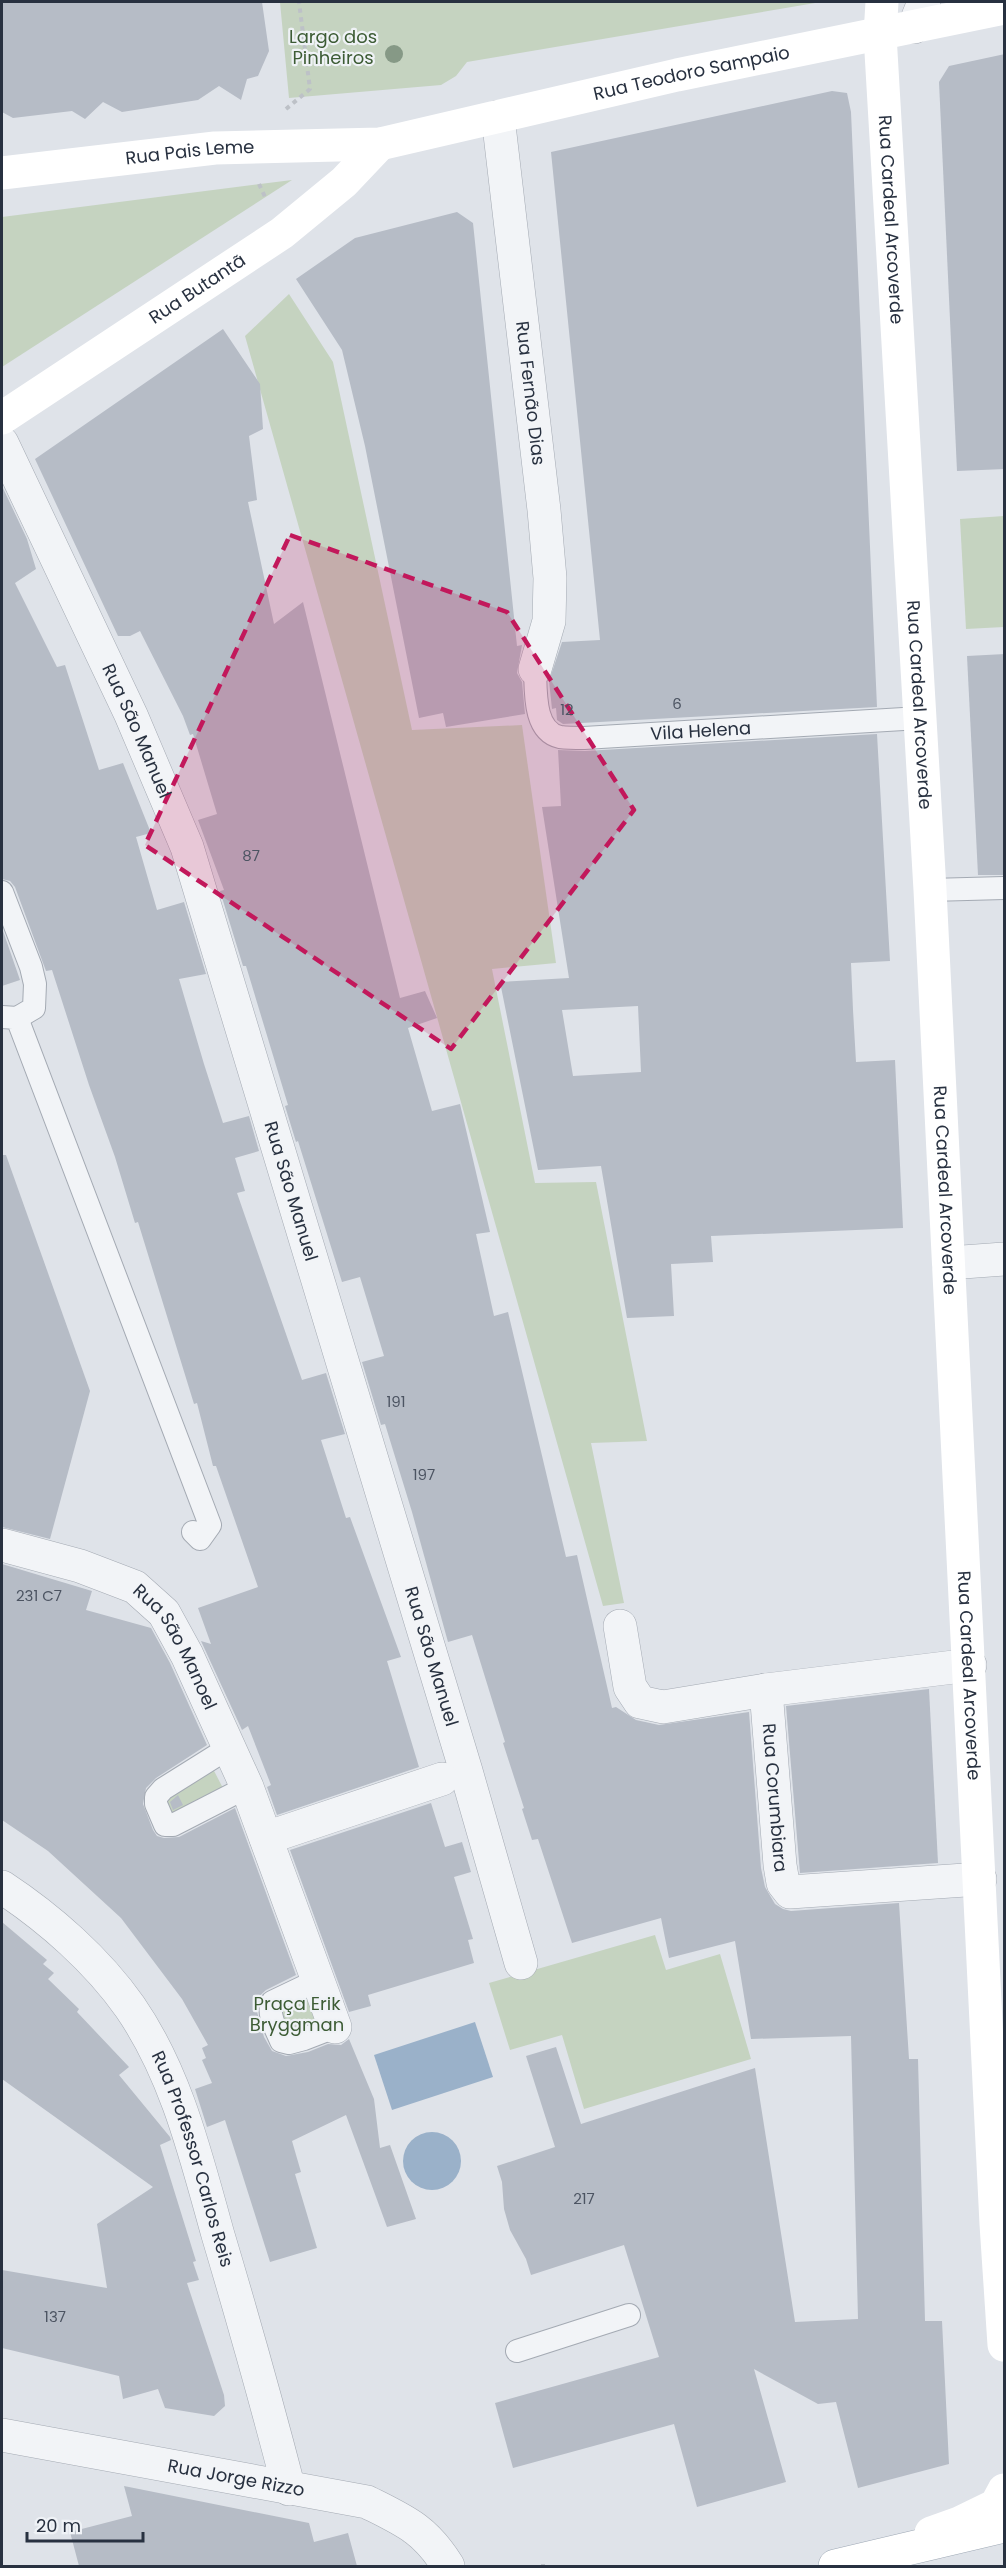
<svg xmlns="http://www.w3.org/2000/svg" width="1006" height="2568" viewBox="0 0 1006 2568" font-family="Poppins,sans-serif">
<rect width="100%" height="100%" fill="#dfe3e9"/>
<g fill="#c5d3c0">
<polygon points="280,2 821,2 467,62 456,76 441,85 289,98"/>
<polygon points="292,180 2,367 2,217"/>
<polygon points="289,294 333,362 412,730 522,725 556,963 492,969 535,1183 596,1182 647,1441 591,1443 624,1603 603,1606 245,336"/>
<polygon points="1004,516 1004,627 966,629 960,519"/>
<polygon points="212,1767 226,1794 172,1822 157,1794"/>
<polygon points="655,1935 666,1970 720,1954 751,2059 584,2109 562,2035 510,2050 489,1983"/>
<polygon points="307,1990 322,2024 287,2040 271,2006"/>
</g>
<g fill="#9ab1c9">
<polygon points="475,2022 493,2077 392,2110 374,2055"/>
<circle cx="432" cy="2161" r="29"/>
</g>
<g fill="#b6bcc6" fill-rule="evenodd">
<polygon points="2,2 262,2 269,51 258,76 247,79 241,100 219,86 198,100 122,112 103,102 85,119 72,111 13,118 2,112"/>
<polygon points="1005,54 1005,469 957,471 939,82 949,66"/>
<polygon points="832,91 847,93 851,112 877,707 563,724 557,720 556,708 552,709 549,681 562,642 600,640 551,152"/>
<polygon points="457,212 473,223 517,646 522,645 517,673 522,682 525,714 446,727 443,713 419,718 365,446 342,350 296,279 355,238"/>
<polygon points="223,329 260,384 263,429 249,436 257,500 248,502 274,624 303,602 400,998 425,991 437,1018 408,1028 432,1111 460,1104 490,1232 476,1234 494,1316 508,1312 566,1557 577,1555 612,1708 616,1707 636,1720 659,1725 749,1712 761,1868 765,1887 775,1904 783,1909 791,1911 899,1903 909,2059 918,2059 925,2321 942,2321 949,2464 858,2488 836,2402 818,2404 754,2369 786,2482 697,2507 674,2424 513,2468 495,2403 659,2357 624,2245 531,2275 526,2259 510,2230 504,2209 502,2182 497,2166 555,2147 526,2056 556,2047 581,2124 755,2068 795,2322 858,2319 851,2036 751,2039 735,1941 669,1958 661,1918 572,1943 538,1839 532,1840 522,1809 524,1808 503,1743 505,1742 472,1635 448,1642 412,1512 385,1424 381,1425 362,1362 384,1356 360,1277 342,1282 298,1141 296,1142 285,1106 288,1105 246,966 243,966 220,891 224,890 198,820 217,814 193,734 190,735 183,716 140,631 130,636 118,636 35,459"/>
<polygon points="2,486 27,539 36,569 15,583 57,667 65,665 99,770 123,763 151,833 136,837 157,910 184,902 206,974 179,979 204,1064 223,1123 249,1116 259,1151 235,1158 245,1191 237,1193 302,1380 326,1373 345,1434 321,1440 346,1518 350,1517 401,1657 387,1661 419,1767 277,1815 267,1787 271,1785 248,1726 242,1730 201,1641 211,1644 198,1608 258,1587 216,1466 213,1466 197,1403 194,1404 138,1222 135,1223 115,1157 89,1085 52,970 46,971 15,887 10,881 2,879"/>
<polygon points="1005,654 1005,875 978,875 967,656"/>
<path d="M877 734 890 961 851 963 853 1010 856 1062 895 1060 903 1228 711 1236 713 1262 671 1264 674 1316 627 1318 601 1166 538 1170 500 982 569 978 542 807 561 806 558 750 585 751ZM638 1006 641 1072 573 1076 562 1010Z"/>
<polygon points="2,928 20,980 2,986"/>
<polygon points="2,1155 6,1155 90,1391 50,1539 2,1527"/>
<polygon points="2,1564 92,1591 86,1610 151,1628 170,1663 207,1745 156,1778 146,1788 143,1804 153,1830 157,1836 164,1838 179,1837 235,1808 296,1975 266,1990 254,2001 264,2037 272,2051 286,2056 308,2052 328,2044 341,2045 349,2039 374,2099 380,2148 390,2145 416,2219 387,2227 346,2115 292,2141 301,2172 295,2174 317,2248 270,2262 225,2120 207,2127 195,2089 212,2083 202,2060 206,2058 202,2048 208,2045 182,1999 121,1918 48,1851 2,1820"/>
<polygon points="929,1689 938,1863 800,1873 786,1706"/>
<polygon points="178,1795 183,1805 173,1810 170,1802"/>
<polygon points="431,1803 445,1847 462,1842 471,1872 454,1877 473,1939 468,1940 474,1963 368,1995 371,2006 349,2012 290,1850"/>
<polygon points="2,1922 47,1960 43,1964 54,1973 48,1979 79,2009 77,2012 129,2067 119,2075 170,2137 171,2140 160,2145 196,2261 193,2262 199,2280 187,2283 224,2395 225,2406 214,2416 165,2408 158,2389 123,2399 119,2376 2,2348 2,2270 107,2288 97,2224 153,2187 2,2079"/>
<polygon points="124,2486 309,2523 314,2542 348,2533 357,2566 79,2566 70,2532 132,2516"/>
</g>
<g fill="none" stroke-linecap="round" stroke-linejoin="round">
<defs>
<g id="lane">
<path id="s1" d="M535 669C536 690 533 731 560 737 568 738 576 738 584 738L920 718"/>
<polyline points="930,890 1004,888"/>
<polyline points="2,892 31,967 35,984 34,1008 17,1018"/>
<polyline points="2,1017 17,1018 210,1525 200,1539 193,1532"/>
<polyline points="230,1747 163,1789 156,1797 156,1804 165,1825 173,1825 247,1787"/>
<path d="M318 1980 272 2002C267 2014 276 2029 281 2041L289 2043 304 2039 335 2027"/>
<polyline points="517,2351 629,2315"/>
</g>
<g id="street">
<polyline points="914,27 924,2"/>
<path id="s2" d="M498 117 544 510 550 578 549 621 535 669"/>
<path id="s3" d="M2 443 131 715 187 847 466 1771 521 1963"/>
<polyline points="949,1263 1004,1259"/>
<path id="s4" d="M2 1545 80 1566 135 1587 164 1613 187 1655 247 1787 335 2027"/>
<polyline points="620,1626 630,1687 640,1702 663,1707 766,1690 970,1665"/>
<path id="s5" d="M766 1690 780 1865 783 1883 790 1892 980 1879"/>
<polyline points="266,1838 442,1779"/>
<path id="s6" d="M2 1887C49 1918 97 1960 130 2007 177 2075 196 2157 218 2235 243 2319 267 2404 289 2489"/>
<path id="s7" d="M2 2435 367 2502C405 2521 425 2529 448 2566"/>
</g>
<polyline id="primary" points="835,2566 1004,2526"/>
</defs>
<use href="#lane" stroke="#a4aab3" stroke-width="24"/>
<use href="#street" stroke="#a4aab3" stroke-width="34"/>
<use href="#primary" stroke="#9ea8b5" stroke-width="34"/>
<g stroke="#bdc1c7" stroke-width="4" stroke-dasharray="4.5 4.5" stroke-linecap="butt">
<polyline points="286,109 310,89 299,2"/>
<polyline points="259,184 266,199"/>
<polyline points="541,2566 545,2566"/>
</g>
<use href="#lane" stroke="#f2f4f7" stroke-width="22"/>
<use href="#street" stroke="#f2f4f7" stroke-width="33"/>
<g stroke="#fff" stroke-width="33">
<path id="s8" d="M882 2 880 35 930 890 996 2224 1004 2345"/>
<path id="s9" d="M2 173 215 148 380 144 677 75 1004 8"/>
<path id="s10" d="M2 418 282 233 344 182 380 144"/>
<polyline points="931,2533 959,2523 996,2505 1004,2490"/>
</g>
<use href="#primary" stroke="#fff" stroke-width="33"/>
</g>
<circle fill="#869986" cx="394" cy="54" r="9"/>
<path fill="#c2185b" fill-opacity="0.2" stroke="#c2185b" stroke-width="4.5" stroke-dasharray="12 8" stroke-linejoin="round" d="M290 535 507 612 634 810 451 1049 145 845Z"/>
<g text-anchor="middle" stroke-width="4.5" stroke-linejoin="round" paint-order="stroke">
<g font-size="15" fill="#4c5462">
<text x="677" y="709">6</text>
<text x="567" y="715">12</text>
<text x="251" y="861">87</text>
<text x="396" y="1407">191</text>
<text x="424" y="1480">197</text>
<text x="39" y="1601">231 C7</text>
<text x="584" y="2204">217</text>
<text x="55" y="2322">137</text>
</g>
<g font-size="18" fill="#3d5c35" stroke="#eff2f6">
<text x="333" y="43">Largo dos<tspan x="333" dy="21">Pinheiros</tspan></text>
<text x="297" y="2010">Praça Erik<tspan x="297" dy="21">Bryggman</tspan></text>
</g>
<g font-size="18" fill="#283140" stroke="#eff2f6">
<text dy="6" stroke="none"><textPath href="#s9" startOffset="699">Rua Teodoro Sampaio</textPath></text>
<text dy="6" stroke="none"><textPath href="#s9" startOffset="189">Rua Pais Leme</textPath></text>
<text dy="6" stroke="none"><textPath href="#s8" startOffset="218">Rua Cardeal Arcoverde</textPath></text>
<text dy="6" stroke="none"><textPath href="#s10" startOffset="234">Rua Butantã</textPath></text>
<text dy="6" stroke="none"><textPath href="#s2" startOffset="278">Rua Fernão Dias</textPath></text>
<text dy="6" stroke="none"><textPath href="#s8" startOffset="704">Rua Cardeal Arcoverde</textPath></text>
<text dy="6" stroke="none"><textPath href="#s1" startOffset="219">Vila Helena</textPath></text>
<text dy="6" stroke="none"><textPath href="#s3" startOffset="318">Rua São Manuel</textPath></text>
<text dy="6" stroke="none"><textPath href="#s8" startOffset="1190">Rua Cardeal Arcoverde</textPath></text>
<text dy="6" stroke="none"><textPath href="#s3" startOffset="804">Rua São Manuel</textPath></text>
<text dy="6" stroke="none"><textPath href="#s4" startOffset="213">Rua São Manoel</textPath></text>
<text dy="6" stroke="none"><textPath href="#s3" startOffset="1290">Rua São Manuel</textPath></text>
<text dy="6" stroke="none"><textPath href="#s8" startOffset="1676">Rua Cardeal Arcoverde</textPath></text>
<text dy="6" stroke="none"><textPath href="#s5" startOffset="108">Rua Corumbiara</textPath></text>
<text dy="6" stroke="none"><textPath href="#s6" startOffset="342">Rua Professor Carlos Reis</textPath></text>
<text dy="6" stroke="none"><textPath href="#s7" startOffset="238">Rua Jorge Rizzo</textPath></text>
</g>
</g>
<rect width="1006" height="2568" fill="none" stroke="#283140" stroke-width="6"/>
<path d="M27 2532v9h116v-9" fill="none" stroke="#283140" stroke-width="3"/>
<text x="36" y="2532" font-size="18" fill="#283140" stroke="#eff2f6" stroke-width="4.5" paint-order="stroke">20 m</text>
</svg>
